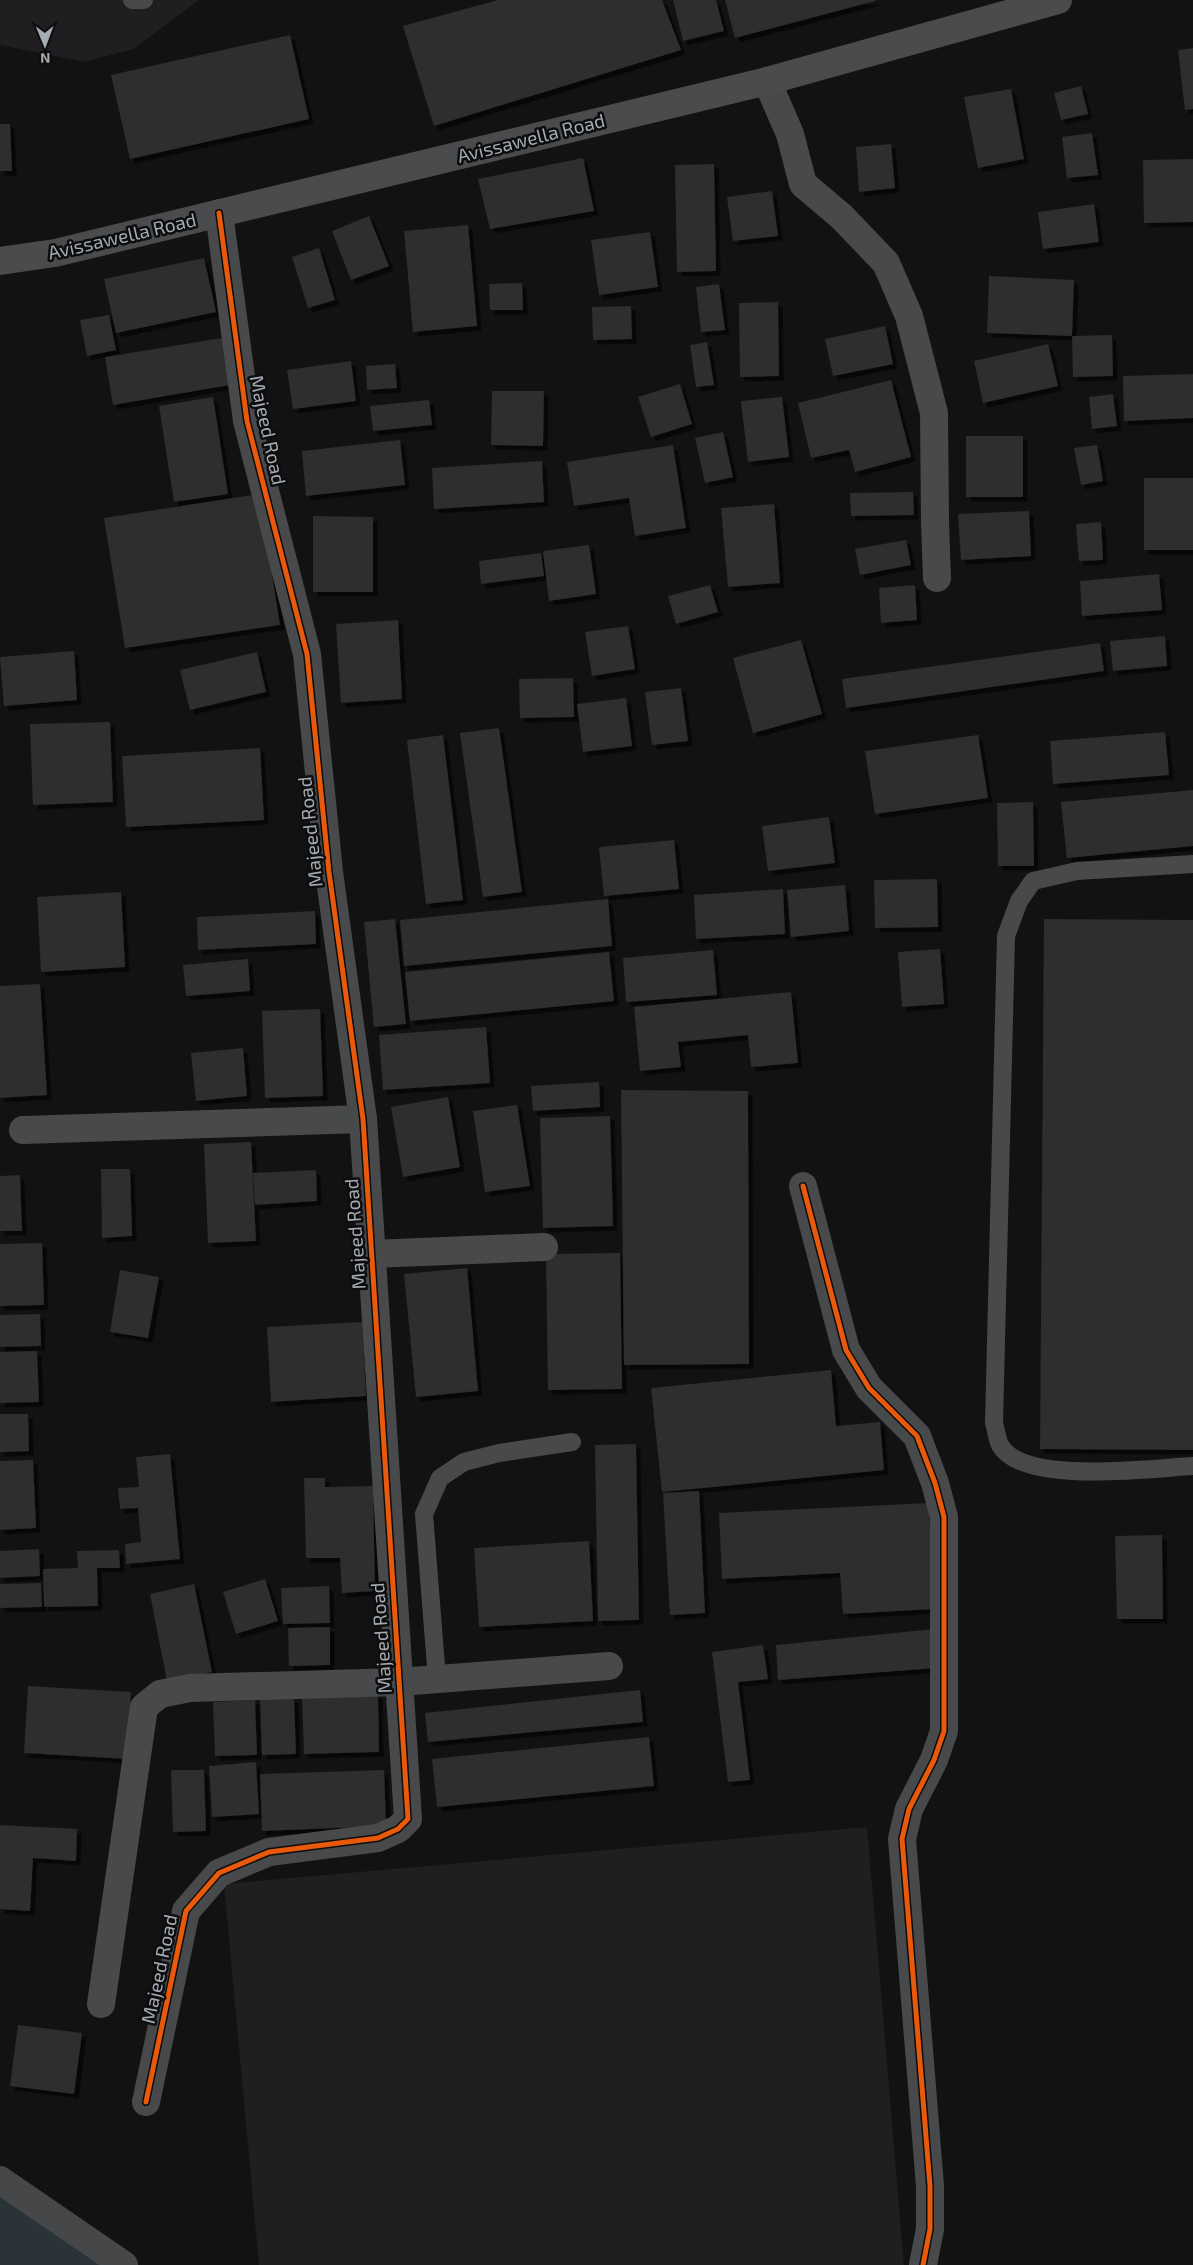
<svg xmlns="http://www.w3.org/2000/svg" width="1193" height="2265" viewBox="0 0 1193 2265" font-family="'Exo 2',sans-serif">
<defs>
<filter id="shadow"><feDropShadow dx="4.5" dy="4.5" stdDeviation="0" flood-color="#0009"/></filter>
</defs>
<rect width="100%" height="100%" fill="#121213"/>
<g fill="#1f1f21">
<polygon points="0,0 199,0 133,49 85,62 0,45"/>
<polygon points="867,1827 904,2265 259,2265 224,1884"/>
</g>
<polygon fill="#2a3337" points="0,2195 110,2265 0,2265"/>
<g fill="#2d2d2e" filter="url(#shadow)">
<polygon points="498,0 662,0 681,50 434,126 403,26"/>
<polygon points="673,0 716,0 724,31 683,41"/>
<polygon points="725,0 875,0 875,1 735,38"/>
<polygon points="290,35 309,119 130,159 111,75"/>
<polygon points="1193,48 1193,109 1185,110 1178,50"/>
<polygon points="1081,86 1088,114 1061,120 1054,93"/>
<polygon points="1011,89 1024,159 978,168 964,97"/>
<polygon points="0,124 10,124 12,171 0,171"/>
<polygon points="1092,133 1098,175 1067,178 1062,137"/>
<polygon points="891,144 895,188 859,192 856,147"/>
<polygon points="583,158 594,211 490,229 478,179"/>
<polygon points="1193,159 1193,222 1144,223 1143,160"/>
<polygon points="714,164 716,271 677,272 675,165"/>
<polygon points="772,191 778,236 733,241 727,197"/>
<polygon points="1094,204 1099,242 1043,249 1038,212"/>
<polygon points="369,216 389,266 351,280 332,231"/>
<polygon points="468,225 477,326 413,332 404,231"/>
<polygon points="650,232 658,287 599,295 591,240"/>
<polygon points="319,248 335,300 308,308 292,257"/>
<polygon points="204,258 216,312 116,333 104,279"/>
<polygon points="989,276 1074,280 1072,336 1112,335 1113,376 1073,377 1072,336 987,333"/>
<polygon points="522,283 523,310 490,310 489,284"/>
<polygon points="719,284 725,330 701,332 696,287"/>
<polygon points="778,302 779,376 740,377 739,303"/>
<polygon points="631,306 632,339 593,340 592,307"/>
<polygon points="109,315 116,350 87,356 80,320"/>
<polygon points="885,326 893,364 833,376 825,339"/>
<polygon points="222,338 230,385 113,405 105,357"/>
<polygon points="707,342 714,385 696,387 690,345"/>
<polygon points="1048,344 1058,386 983,403 974,361"/>
<polygon points="351,361 356,401 293,409 287,370"/>
<polygon points="395,364 397,388 367,390 366,366"/>
<polygon points="1193,374 1193,418 1124,421 1123,376"/>
<polygon points="891,380 911,457 855,472 849,450 811,458 798,403"/>
<polygon points="680,384 692,424 651,437 638,397"/>
<polygon points="492,391 544,391 543,446 491,445"/>
<polygon points="1113,394 1117,426 1092,429 1089,397"/>
<polygon points="213,397 228,494 174,502 159,406"/>
<polygon points="782,397 789,457 748,462 741,401"/>
<polygon points="429,400 432,425 373,431 370,406"/>
<polygon points="723,432 733,477 705,483 695,438"/>
<rect x="966" y="436" width="57" height="61"/>
<polygon points="400,440 405,485 306,496 302,451"/>
<polygon points="673,445 686,528 635,536 629,498 574,506 567,462"/>
<polygon points="1097,445 1103,481 1081,485 1074,448"/>
<polygon points="542,461 544,502 434,509 432,468"/>
<rect x="1144" y="478" width="49" height="72"/>
<polygon points="913,492 914,515 851,516 850,493"/>
<polygon points="259,494 280,625 125,648 104,518"/>
<polygon points="774,504 780,583 728,587 721,508"/>
<polygon points="1029,511 1031,556 961,560 958,514"/>
<polygon points="313,516 373,517 373,592 313,592"/>
<polygon points="1101,522 1103,560 1079,561 1076,524"/>
<polygon points="906,540 911,565 860,575 855,549"/>
<polygon points="589,545 596,594 549,601 543,551"/>
<polygon points="541,553 544,576 481,584 479,561"/>
<polygon points="1159,574 1162,610 1082,616 1080,581"/>
<polygon points="710,585 718,612 676,624 668,596"/>
<polygon points="915,585 917,620 881,623 879,588"/>
<polygon points="398,620 402,699 341,703 336,624"/>
<polygon points="628,626 635,669 592,676 585,632"/>
<polygon points="1165,636 1167,666 1113,671 1110,641"/>
<polygon points="801,640 822,714 753,733 733,658"/>
<polygon points="1100,643 1104,671 846,708 842,679"/>
<polygon points="74,651 77,700 4,706 0,657"/>
<polygon points="257,652 266,692 190,710 180,670"/>
<polygon points="573,678 574,717 520,718 519,679"/>
<polygon points="681,688 688,741 652,745 645,692"/>
<polygon points="626,698 632,746 583,752 577,704"/>
<polygon points="110,722 113,802 33,805 30,724"/>
<polygon points="499,728 522,892 483,897 460,733"/>
<polygon points="1165,732 1169,775 1053,784 1050,741"/>
<polygon points="443,735 463,900 426,904 407,740"/>
<polygon points="978,735 988,798 875,814 865,751"/>
<polygon points="260,748 264,820 126,827 122,756"/>
<polygon points="1193,790 1193,846 1067,858 1061,802"/>
<polygon points="1033,802 1034,866 998,866 997,803"/>
<polygon points="829,817 835,863 768,871 762,826"/>
<polygon points="674,840 679,889 604,896 599,847"/>
<polygon points="937,879 938,927 875,928 874,880"/>
<polygon points="845,885 849,931 791,937 787,890"/>
<polygon points="783,889 785,934 696,939 694,895"/>
<polygon points="121,892 125,967 41,972 37,897"/>
<polygon points="608,899 612,946 404,966 400,920"/>
<polygon points="315,911 316,944 198,950 197,917"/>
<polygon points="395,919 406,1024 374,1027 364,922"/>
<polygon points="1044,919 1193,920 1193,1450 1040,1449"/>
<polygon points="940,949 944,1004 902,1007 898,952"/>
<polygon points="713,950 717,995 626,1002 623,958"/>
<polygon points="609,952 614,1001 410,1021 405,972"/>
<polygon points="248,959 250,991 186,996 183,965"/>
<polygon points="40,984 47,1095 0,1098 0,986"/>
<polygon points="791,992 798,1063 751,1067 748,1035 678,1042 681,1067 640,1071 634,1007"/>
<polygon points="320,1009 323,1096 265,1098 262,1011"/>
<polygon points="486,1027 490,1083 383,1090 379,1035"/>
<polygon points="243,1048 247,1096 196,1101 191,1053"/>
<polygon points="599,1082 600,1107 533,1111 531,1086"/>
<polygon points="621,1090 748,1091 749,1364 624,1365"/>
<polygon points="448,1097 460,1167 403,1177 391,1107"/>
<polygon points="517,1105 530,1186 485,1192 473,1111"/>
<polygon points="610,1116 613,1226 543,1228 540,1118"/>
<polygon points="251,1142 256,1241 208,1243 204,1144"/>
<polygon points="101,1169 130,1169 132,1236 102,1238"/>
<polygon points="316,1170 317,1201 255,1205 253,1173"/>
<polygon points="20,1175 22,1231 0,1231 0,1176"/>
<polygon points="42,1243 44,1305 0,1306 0,1244"/>
<polygon points="620,1253 622,1389 548,1390 546,1254"/>
<polygon points="467,1268 478,1391 416,1397 404,1274"/>
<polygon points="120,1270 159,1277 148,1338 110,1332"/>
<polygon points="40,1314 41,1346 0,1347 0,1315"/>
<polygon points="362,1322 366,1396 271,1402 267,1327"/>
<polygon points="37,1351 39,1402 0,1403 0,1352"/>
<polygon points="831,1370 836,1426 880,1422 884,1470 662,1492 651,1388"/>
<polygon points="0,1414 28,1414 29,1451 0,1452"/>
<polygon points="636,1444 639,1620 598,1621 595,1445"/>
<polygon points="170,1454 180,1559 126,1564 125,1544 141,1542 138,1508 120,1509 118,1488 139,1487 136,1457"/>
<polygon points="33,1460 36,1528 0,1530 0,1461"/>
<polygon points="304,1478 325,1478 325,1487 373,1486 375,1591 342,1593 340,1558 306,1558"/>
<polygon points="699,1491 705,1613 670,1615 663,1493"/>
<polygon points="929,1503 934,1609 843,1614 840,1573 722,1579 719,1513"/>
<polygon points="1162,1535 1163,1619 1117,1619 1115,1536"/>
<polygon points="589,1541 593,1621 479,1627 474,1548"/>
<polygon points="39,1549 40,1576 0,1578 0,1551"/>
<polygon points="119,1550 120,1568 97,1568 98,1606 44,1607 43,1569 78,1568 77,1551"/>
<polygon points="265,1579 278,1621 236,1634 223,1592"/>
<polygon points="41,1583 42,1607 0,1608 0,1584"/>
<polygon points="194,1584 212,1672 167,1681 150,1594"/>
<polygon points="329,1586 330,1623 283,1624 281,1588"/>
<polygon points="330,1627 330,1665 289,1666 288,1628"/>
<polygon points="934,1629 936,1668 778,1680 776,1645"/>
<polygon points="763,1645 768,1679 738,1682 750,1780 728,1782 712,1652"/>
<polygon points="28,1686 131,1692 128,1759 24,1753"/>
<polygon points="640,1690 643,1722 428,1742 425,1713"/>
<polygon points="378,1694 379,1752 304,1754 302,1695"/>
<polygon points="294,1698 296,1754 262,1755 260,1699"/>
<polygon points="255,1700 257,1755 215,1756 213,1702"/>
<polygon points="649,1737 654,1786 437,1807 432,1759"/>
<polygon points="256,1762 259,1814 212,1817 209,1766"/>
<polygon points="171,1770 204,1770 206,1831 173,1832"/>
<polygon points="384,1770 386,1826 262,1831 260,1774"/>
<polygon points="0,1825 77,1829 76,1861 33,1858 30,1911 0,1909"/>
<polygon points="18,2025 82,2033 74,2094 10,2086"/>
</g>
<g fill="none" stroke-linecap="round" stroke-linejoin="round">
<g stroke="#47494b" stroke-width="18">
<polyline points="132,0 144,0"/>
<path d="M1193 864 1077 871 1033 881 1019 901 1006 936 994 1423C996 1429 997 1439 1000 1445 1023 1486 1152 1468 1193 1466"/>
<polyline points="437,1679 424,1514 440,1478 464,1462 499,1453 572,1442"/>
</g>
<g stroke="#47494b" stroke-width="28">
<polyline points="767,81 790,134 803,184 842,217 886,263 909,316 934,413 935,522 937,578"/>
<polyline points="23,1130 363,1119"/>
<polyline points="803,1186 846,1350 869,1388 917,1436 935,1483 944,1517 944,1731 934,1760 909,1809 902,1839 930,2186 930,2229 923,2265"/>
<polyline points="372,1254 544,1247"/>
<polyline points="101,2004 144,1707 160,1694 190,1688 399,1682 609,1666"/>
<polyline points="146,2102 186,1911 219,1873 269,1852 378,1838 398,1829 408,1819 363,1119 329,872 307,654 247,421 219,213"/>
</g>
<polyline stroke="#464749" stroke-width="28" points="0,2180 124,2265"/>
<polyline stroke="#494b4d" stroke-width="28" points="0,261 55,253 767,81 1058,0"/>
<defs>
<g id="cycleway">
<polyline points="803,1186 846,1350 869,1388 917,1436 935,1483 944,1517 944,1731 934,1760 909,1809 902,1839 930,2186 930,2229 923,2265"/>
<polyline points="146,2102 186,1911 219,1873 269,1852 378,1838 398,1829 408,1819 363,1119 329,872 307,654 247,421 219,213"/>
</g>
</defs>
<use href="#cycleway" stroke="#0d0d0e" stroke-width="8"/>
<use href="#cycleway" stroke="#e8590c" stroke-width="5"/>
</g>
<g text-anchor="middle" stroke-width="5" stroke-linejoin="round" paint-order="stroke">
<g font-size="19" fill="#a4abb3" stroke="#0d0d0e">
<text transform="translate(531 138) rotate(-14)" y="7">Avissawella Road</text>
<text transform="translate(122 236) rotate(-13)" y="7">Avissawella Road</text>
<text transform="translate(268 430) rotate(78)" y="7">Majeed Road</text>
<text transform="translate(310 832) rotate(-96)" y="7">Majeed Road</text>
<text transform="translate(355 1234) rotate(-94)" y="7">Majeed Road</text>
<text transform="translate(381 1638) rotate(-94)" y="7">Majeed Road</text>
<text transform="translate(159 1969) rotate(-78)" y="7">Majeed Road</text>
</g>
</g>
<g transform="translate(45 45) rotate(179)" stroke="#0d0d0e" stroke-width="4" paint-order="stroke">
<path d="M0-4L9 19L0 12L-9 19Z" fill="#a4abb3"/>
<text y="-8" font-size="14" font-weight="bold" text-anchor="middle" fill="#a4abb3">N</text>
</g>
</svg>
